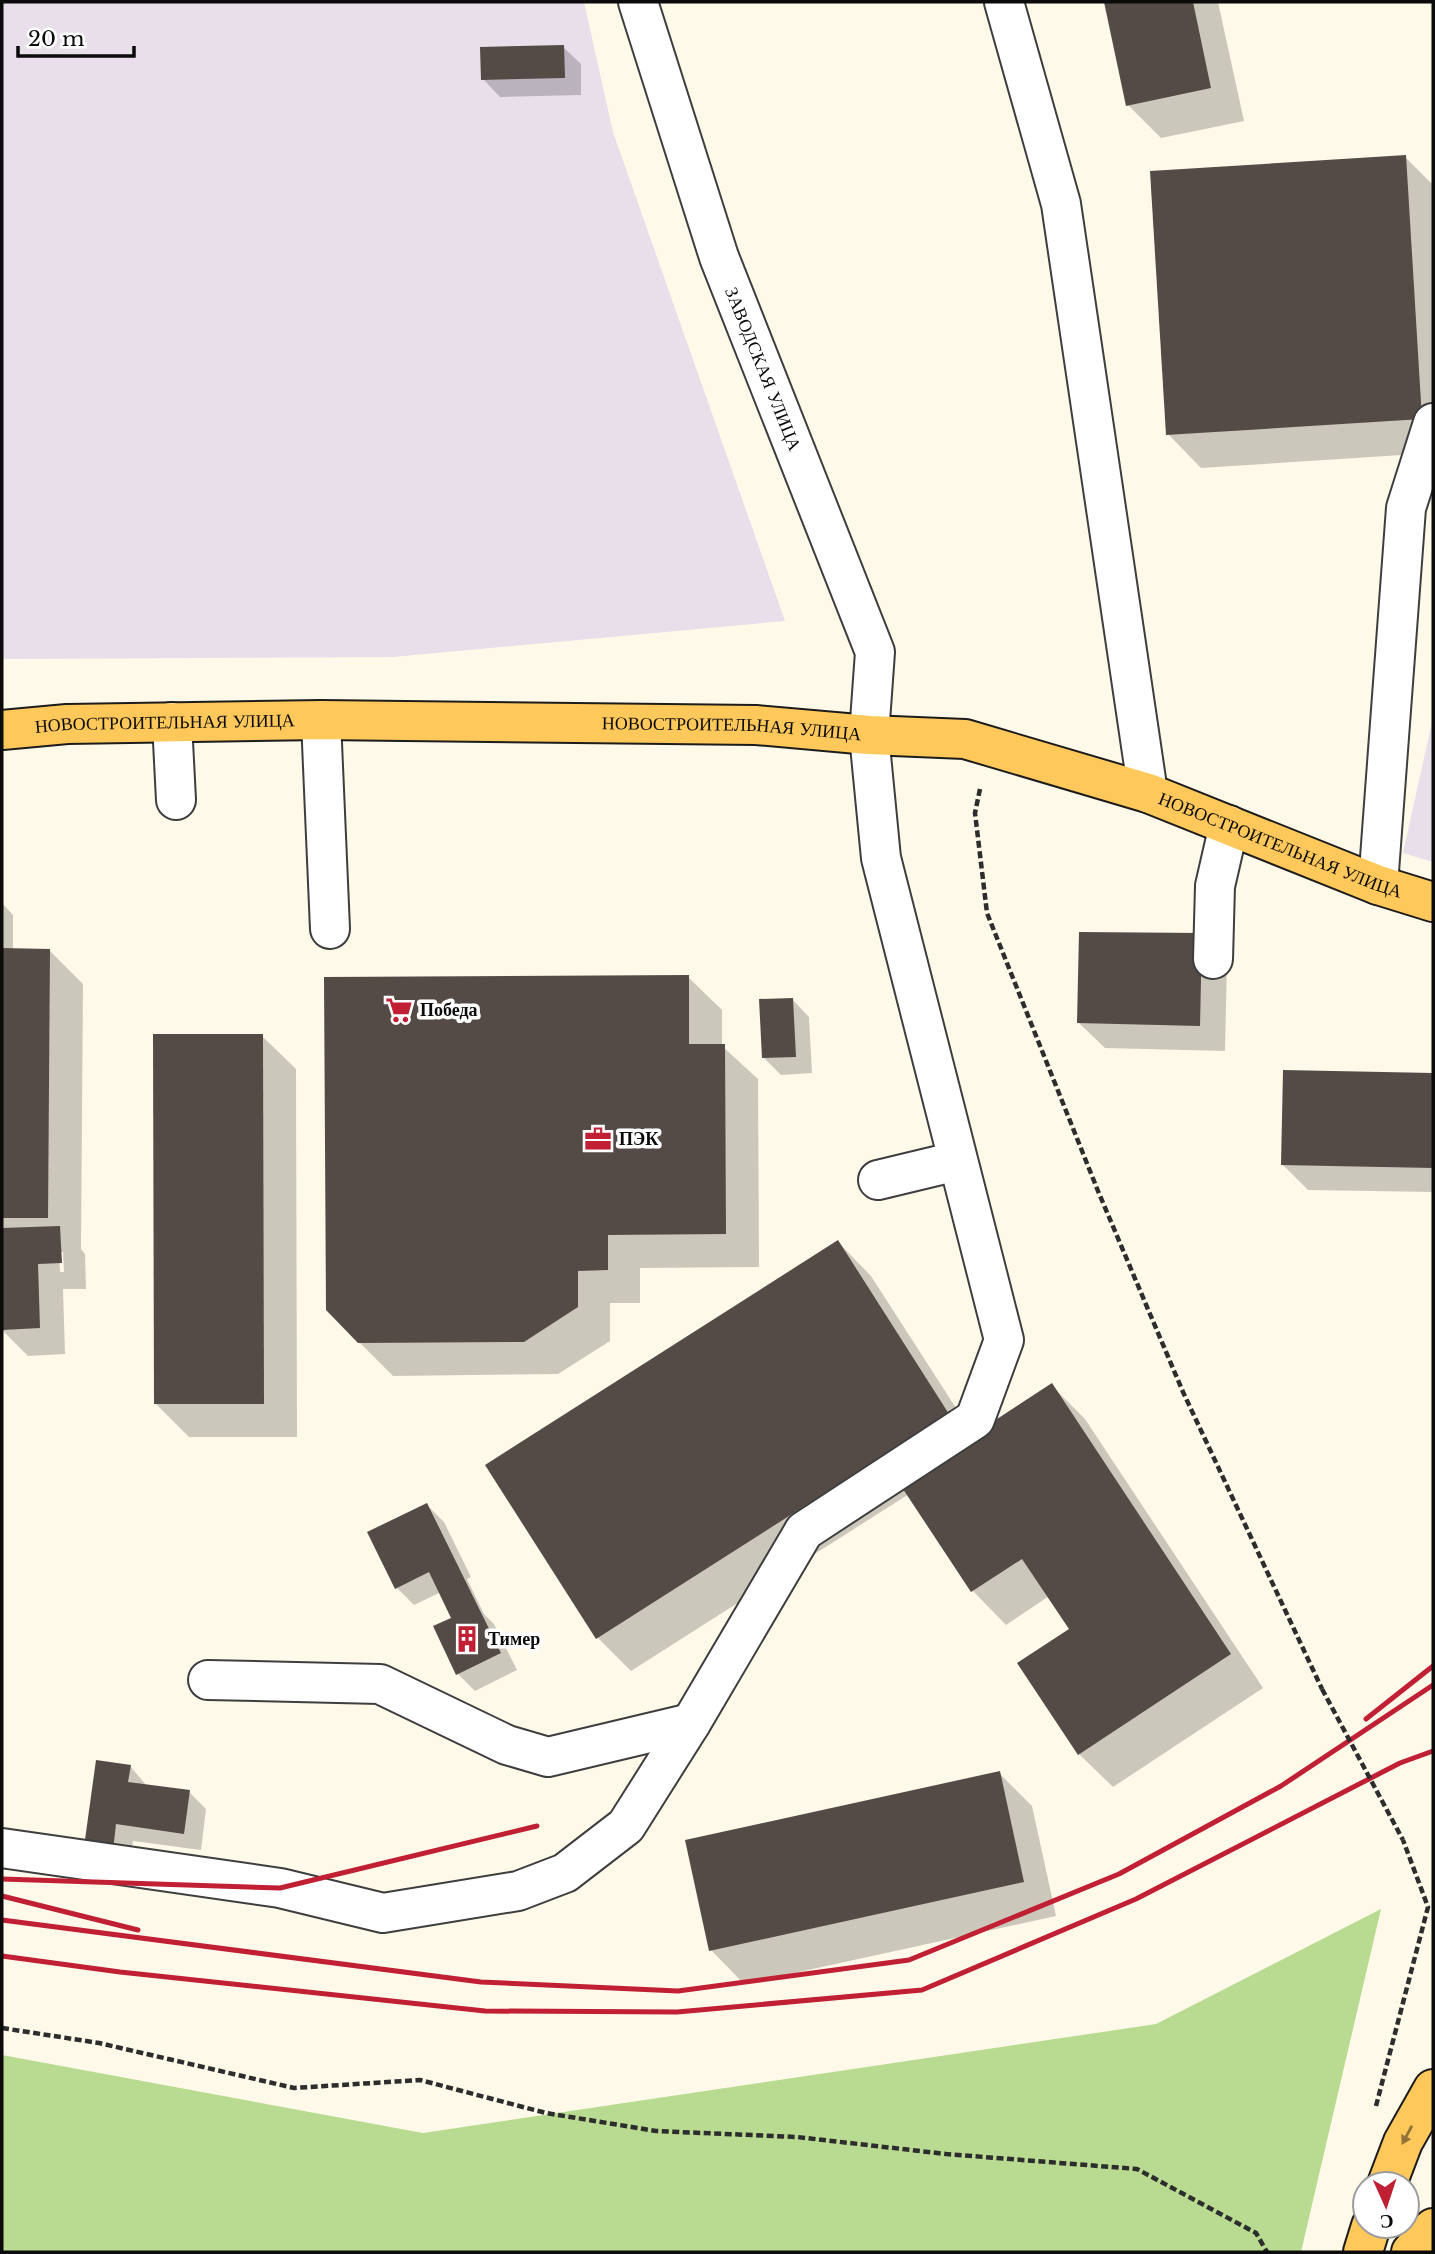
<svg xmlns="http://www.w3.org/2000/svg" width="1435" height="2254" viewBox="0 0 1435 2254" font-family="'Libre Baskerville',serif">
<rect width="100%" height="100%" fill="#fff9ea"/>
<g fill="#e9dfeb">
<polygon points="2,2 584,2 613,132 785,621 393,657 2,659"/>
<polygon points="1433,717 1433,862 1403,853"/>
</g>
<polygon fill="#b9db91" points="1381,1909 1301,2252 2,2252 2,2055 423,2133 1156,2024"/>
<g fill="#0003" fill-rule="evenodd">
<polygon points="1106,2 1218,2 1244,121 1161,138 1128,105"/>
<polygon points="563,47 581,64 581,95 500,97 483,79"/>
<polygon points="1405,157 1433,185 1433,453 1201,468 1168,434"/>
<path d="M2 903 13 915V950H49L83 984 81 1249 85 1254 86 1289H63L65 1354 28 1356 2 1330ZM59 1252H63L64 1272H60Z"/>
<polygon points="1227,961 1225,1051 1105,1048 1079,1023"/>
<polygon points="688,977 722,1010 722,1046 758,1079 759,1267 640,1268 640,1303 610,1303 610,1341 558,1374 393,1376 359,1342"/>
<polygon points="792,999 809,1017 812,1073 781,1075 764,1058"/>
<polygon points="262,1036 296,1069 297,1437 189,1437 156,1404"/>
<polygon points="1284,1072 1433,1075 1433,1192 1308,1190 1282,1164"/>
<polygon points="838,1242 871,1276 974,1436 1051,1385 1085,1419 1263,1688 1113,1787 1079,1754 1071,1630 1049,1596 1006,1625 973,1591 909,1494 631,1671 598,1638 487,1466"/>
<polygon points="427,1505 444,1522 471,1577 467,1579 484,1614 494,1624 517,1670 475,1691 458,1674 453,1618 441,1592 414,1605 397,1588"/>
<polygon points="130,1766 147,1786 189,1792 206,1809 201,1850 133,1841 129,1867 86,1847"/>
<polygon points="999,1773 1032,1806 1056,1916 744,1984 711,1950"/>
</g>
<g fill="#544b47">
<polygon points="1104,2 1193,2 1211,88 1126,106"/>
<polygon points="564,45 565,78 481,80 480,47"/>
<polygon points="1406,155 1422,419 1166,435 1150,171"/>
<polygon points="1079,932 1202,933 1200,1026 1077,1023"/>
<polygon points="2,948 50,949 48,1218 2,1218"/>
<polygon points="689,975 689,1044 725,1044 726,1234 608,1235 608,1270 578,1271 578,1307 524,1342 358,1343 326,1310 324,977"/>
<polygon points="793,998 796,1057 762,1058 759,999"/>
<polygon points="153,1034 263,1034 264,1404 154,1404"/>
<polygon points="1283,1070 1433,1073 1433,1168 1281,1165"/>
<polygon points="60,1226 62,1263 38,1264 40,1328 2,1330 2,1228"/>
<polygon points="838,1240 949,1414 596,1639 485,1465"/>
<polygon points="1052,1383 1231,1654 1078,1755 1017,1663 1069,1629 1022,1559 971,1592 899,1483"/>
<polygon points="427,1503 501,1653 456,1675 433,1626 451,1618 429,1572 395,1589 367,1532"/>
<polygon points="96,1760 131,1765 128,1782 190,1790 184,1834 116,1824 113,1851 84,1847"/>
<polygon points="1000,1771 1024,1882 709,1951 685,1840"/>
</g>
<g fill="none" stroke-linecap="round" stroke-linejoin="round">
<defs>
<g id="minor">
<polyline points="1004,2 1061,204 1148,793"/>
<polyline points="321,720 330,929"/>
<polyline points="172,722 176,800"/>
<polyline points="1378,885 1406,508 1433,423"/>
<polyline points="1213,959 1215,886 1229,825"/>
<polyline points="878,1180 957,1161"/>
<polyline points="208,1680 380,1684 507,1745 548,1757 691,1723"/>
<polyline points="2,1848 280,1888 383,1913 518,1891 565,1873 626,1826 691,1723 804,1531 975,1419 1004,1340 881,858 869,735 875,652 719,257 638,2"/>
</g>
<g id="major">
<path id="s1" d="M2 730 67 724 321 720 756 725 869 735 965 739 1148 793 1378 885 1433 902"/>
<polyline points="1387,2184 1403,2142 1433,2089"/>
<polyline points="1363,2252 1371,2226"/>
<polyline points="1411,2252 1433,2228"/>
</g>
</defs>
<use href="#minor" stroke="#3e3e3e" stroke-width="42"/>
<use href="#major" stroke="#1c1c1c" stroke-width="42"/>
<g stroke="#2d2d2d" stroke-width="4.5" stroke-dasharray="7 3.5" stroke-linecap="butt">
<polyline points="980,789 975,813 987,913 1098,1191 1183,1392 1322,1689"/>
<polyline points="2,2028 99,2043 294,2088 420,2080 546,2113 656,2131 797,2137 946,2154 1137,2169 1256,2233 1267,2252"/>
<polyline points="1376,2106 1428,1907 1403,1840"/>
</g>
<use href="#minor" stroke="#fff" stroke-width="38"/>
<use href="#major" stroke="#fec85b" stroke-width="38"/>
<g stroke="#c01f34" stroke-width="5">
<polyline points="1366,1719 1433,1666"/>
<polyline points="2,1879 280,1888 537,1826"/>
<polyline points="2,1896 138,1930"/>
<polyline points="2,1920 481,1982 678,1991 909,1960 1119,1874 1281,1786 1433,1685"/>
<polyline points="2,1956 120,1972 485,2011 677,2012 922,1990 1136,1899 1400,1763 1433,1751"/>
</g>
<polyline stroke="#2d2d2d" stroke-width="4.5" stroke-dasharray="7 3.5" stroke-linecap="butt" points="1322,1689 1403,1840"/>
</g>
<defs><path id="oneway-solid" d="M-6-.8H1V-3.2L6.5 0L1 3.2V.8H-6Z" transform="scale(1.75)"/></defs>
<use fill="#917337" href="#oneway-solid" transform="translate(1407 2135) rotate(118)"/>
<defs>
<symbol id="supermarket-bare" viewBox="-9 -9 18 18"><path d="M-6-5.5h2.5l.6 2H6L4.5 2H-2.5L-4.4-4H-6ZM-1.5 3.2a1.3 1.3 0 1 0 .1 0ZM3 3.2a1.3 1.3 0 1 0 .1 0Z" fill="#c01f34" stroke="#fff" stroke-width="2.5" paint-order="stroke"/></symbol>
<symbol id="office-bare" viewBox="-9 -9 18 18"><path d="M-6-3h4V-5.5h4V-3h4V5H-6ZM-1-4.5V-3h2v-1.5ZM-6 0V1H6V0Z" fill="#c01f34" stroke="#fff" stroke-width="2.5" paint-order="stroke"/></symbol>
<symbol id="building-bare" viewBox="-9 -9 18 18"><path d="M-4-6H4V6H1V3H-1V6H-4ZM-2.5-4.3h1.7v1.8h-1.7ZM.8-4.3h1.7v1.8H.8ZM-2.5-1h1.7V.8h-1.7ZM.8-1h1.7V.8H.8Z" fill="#c01f34" stroke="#fff" stroke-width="2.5" paint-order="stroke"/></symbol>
</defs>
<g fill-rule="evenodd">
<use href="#supermarket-bare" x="380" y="991" width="38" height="38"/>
<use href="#office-bare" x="579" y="1120" width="38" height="38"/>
<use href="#building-bare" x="448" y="1620" width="38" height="38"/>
</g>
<g text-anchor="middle" stroke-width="7" stroke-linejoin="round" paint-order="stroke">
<g font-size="18" fill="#0b0b0b" stroke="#fff">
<text transform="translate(763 369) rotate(68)" y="6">ЗАВОДСКАЯ УЛИЦА</text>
<text dy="6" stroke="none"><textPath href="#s1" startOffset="163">НОВОСТРОИТЕЛЬНАЯ УЛИЦА</textPath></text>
<text dy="6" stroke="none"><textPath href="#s1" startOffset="730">НОВОСТРОИТЕЛЬНАЯ УЛИЦА</textPath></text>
<text dy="6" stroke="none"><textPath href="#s1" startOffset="1297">НОВОСТРОИТЕЛЬНАЯ УЛИЦА</textPath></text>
</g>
<g font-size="18" font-weight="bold" fill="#0b0b0b" stroke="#fff" text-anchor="start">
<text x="420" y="1016">Победа</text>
<text x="619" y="1145">ПЭК</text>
<text x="488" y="1645">Тимер</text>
</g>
</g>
<rect width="1435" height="2254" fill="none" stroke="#0b0b0b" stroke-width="7"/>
<g transform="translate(1386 2205) rotate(177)"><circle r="33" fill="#ffffff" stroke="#9d9d9d" stroke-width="2"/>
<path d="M0-5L12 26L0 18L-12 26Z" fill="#c01f34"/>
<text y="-10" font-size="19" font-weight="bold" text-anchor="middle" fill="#0b0b0b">С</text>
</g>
<path d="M18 46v10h116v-10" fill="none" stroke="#0b0b0b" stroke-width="3.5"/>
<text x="28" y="46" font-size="21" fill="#0b0b0b" stroke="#ffffff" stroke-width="5" paint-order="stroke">20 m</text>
</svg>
